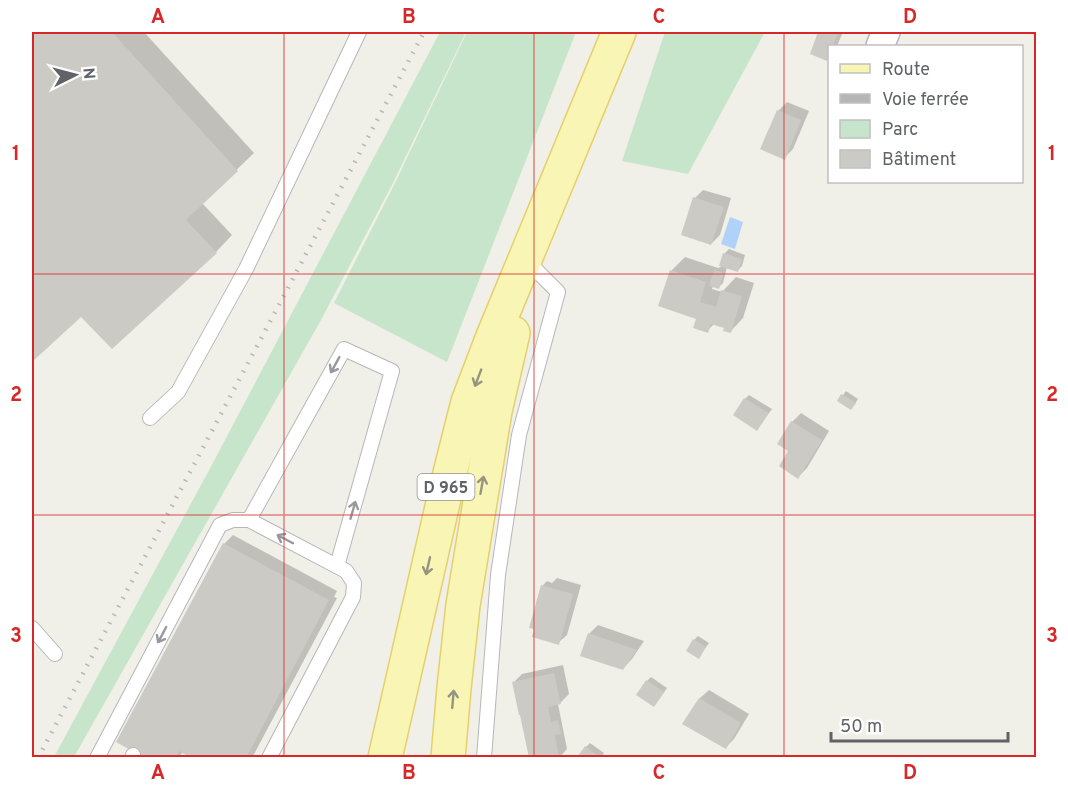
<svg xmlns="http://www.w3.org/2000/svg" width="1068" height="789" viewBox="0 0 1068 789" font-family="Overpass,sans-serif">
<rect width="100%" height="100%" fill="#f0efe8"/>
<g fill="#c7e5ca">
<polygon points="440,32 466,32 393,183 321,320 74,757 54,757 214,461"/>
<polygon points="467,32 576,32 447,362 334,303 395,183"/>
<polygon points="665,32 765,32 688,174 622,161"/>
</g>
<polygon fill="#b0d1f8" points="730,217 743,222 735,249 721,244"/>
<g fill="#0003">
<polygon points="32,32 144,32 254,153 202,203 232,235 216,252 81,315 32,360"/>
<polygon points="820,32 843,32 837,46 830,46 830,56 827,59 812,53"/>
<polygon points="787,102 809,111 793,149 784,158 778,111"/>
<polygon points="703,190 731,198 720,235 711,244 695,198"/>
<polygon points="729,249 745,255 742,266 738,270 727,267 723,283 719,287 713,286 712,289 722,292 736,277 754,283 743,318 730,332 726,327 715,323 707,331 698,318 660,305 672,270 685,257 718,268 721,267 725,253"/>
<polygon points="846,391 858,399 855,404 839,400"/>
<polygon points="749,395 772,409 757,429 745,399"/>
<polygon points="801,413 829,431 807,468 798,477 790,451 779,443 792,422"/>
<polygon points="233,535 337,591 334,597 337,598 252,758 194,758 183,752 178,758 149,758 224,544"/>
<polygon points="557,578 581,585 567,635 558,643 536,628 531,627 543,585 547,581 552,583"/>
<polygon points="598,625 644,641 632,659 623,668 589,634"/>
<polygon points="698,636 709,643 699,657 694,640"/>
<polygon points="563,665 569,694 560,703 558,704 567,749 559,758 513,683 522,674"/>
<polygon points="651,677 667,688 658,701 647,681"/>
<polygon points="709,690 749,714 734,739 725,748 684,723 700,698"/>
<polygon points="590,743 604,753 601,758 583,758 586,747"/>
</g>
<g fill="#cccac5">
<polygon points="32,32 115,32 113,33 238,171 186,220 217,253 112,349 81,317 32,362"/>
<polygon points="818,32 838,32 833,46 830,46 830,55 827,61 810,54"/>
<polygon points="777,110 801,120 785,160 760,149"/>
<polygon points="693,197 724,207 711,245 681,235"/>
<polygon points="723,253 742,259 738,272 719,266"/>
<polygon points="670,270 706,282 700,302 716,307 721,290 742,296 731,333 723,331 724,328 711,324 708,333 693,328 696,319 658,306"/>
<polygon points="714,270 724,273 719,289 709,286"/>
<polygon points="841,394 856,403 851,410 837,401"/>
<polygon points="744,398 769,413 757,431 733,415"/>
<polygon points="791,421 822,440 798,479 779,466 788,451 777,444"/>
<polygon points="223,543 329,600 246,758 191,758 179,751 175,758 145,758 116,742"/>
<polygon points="541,585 573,594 559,645 532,637 534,629 529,628"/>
<polygon points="588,633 637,650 623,670 580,656"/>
<polygon points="693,639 706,647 699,659 686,651"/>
<polygon points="554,673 561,704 548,707 551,722 558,720 561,734 555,735 559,758 529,758 520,715 519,715 512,682"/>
<polygon points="646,680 664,692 654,707 636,695"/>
<polygon points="699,698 741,723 726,749 682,724"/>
<polygon points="585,746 601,758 580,758 578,756"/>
</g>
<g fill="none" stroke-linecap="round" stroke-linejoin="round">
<defs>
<g id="lane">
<polyline points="150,418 178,392 246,269 359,32"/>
<polyline points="249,520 344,349 392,371 337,566"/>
<polyline points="32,628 55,654"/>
<polyline points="97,758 220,525 233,520 249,520 346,571 354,583 353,597 269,758"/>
<polyline points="132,758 133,755"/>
<polyline points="484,758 498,575 519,435 558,292 529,263"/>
</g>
<polyline id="street" points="880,46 886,32"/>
<g id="primary">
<polyline points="385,758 447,485 468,402 492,339 619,32"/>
<polyline points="448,758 454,688 463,605 495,411 513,333"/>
</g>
</defs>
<use href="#lane" stroke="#b5b7bb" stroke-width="16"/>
<use href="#street" stroke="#b5b7bb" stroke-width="30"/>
<use href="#primary" stroke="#e6d06b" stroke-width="36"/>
<use href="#lane" stroke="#fff" stroke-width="14"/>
<use href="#street" stroke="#fff" stroke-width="27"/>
<use href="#primary" stroke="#f8f5b5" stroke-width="33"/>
<polyline stroke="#b6b6b7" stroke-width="4.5" stroke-dasharray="1.5 8" stroke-linecap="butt" points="38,758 424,32"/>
</g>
<defs><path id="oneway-shaft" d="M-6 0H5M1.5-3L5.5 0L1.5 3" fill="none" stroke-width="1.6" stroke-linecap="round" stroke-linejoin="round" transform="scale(1.5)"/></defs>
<g stroke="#97999c">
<use href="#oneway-shaft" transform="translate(335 365) rotate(119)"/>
<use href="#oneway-shaft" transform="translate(353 510) rotate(-74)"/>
<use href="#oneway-shaft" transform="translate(285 539) rotate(-152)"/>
<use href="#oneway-shaft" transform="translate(162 635) rotate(118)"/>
</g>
<g stroke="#959582">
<use href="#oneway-shaft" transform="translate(478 378) rotate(111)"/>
<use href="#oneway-shaft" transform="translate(482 485) rotate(-80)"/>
<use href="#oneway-shaft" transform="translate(428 566) rotate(103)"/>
<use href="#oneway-shaft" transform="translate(453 699) rotate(-85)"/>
</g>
<path fill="none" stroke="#d62828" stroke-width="1.5" stroke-opacity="0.55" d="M284 32V758M534 32V758M784 32V758M32 274H1036M32 515H1036"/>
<g text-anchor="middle" stroke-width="5" stroke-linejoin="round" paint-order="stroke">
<rect fill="#fff" stroke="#8f9195" stroke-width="1.5" x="417.5" y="474" width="57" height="26" rx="4.5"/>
<g font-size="16" font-weight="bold" fill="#5f6267">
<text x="446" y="493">D 965</text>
</g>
</g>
<rect width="1068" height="789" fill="none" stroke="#ffffff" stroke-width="66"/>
<rect x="828" y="45" width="195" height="138" fill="#ffffff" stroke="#bfc0c2" stroke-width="1.5"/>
<rect x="840" y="64" width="30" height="9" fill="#f8f5b5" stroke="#bfc0c2" stroke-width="1.5"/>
<text x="882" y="75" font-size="18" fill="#5f6267">Route</text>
<rect x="840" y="94" width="30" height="9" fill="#b6b6b7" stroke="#bfc0c2" stroke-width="1.5"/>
<text x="882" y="105" font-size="18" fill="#5f6267">Voie ferrée</text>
<rect x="840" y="120" width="30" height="18" fill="#c7e5ca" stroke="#bfc0c2" stroke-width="1.5"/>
<text x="882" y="135" font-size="18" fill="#5f6267">Parc</text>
<rect x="840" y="150" width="30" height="18" fill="#cccac5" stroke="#bfc0c2" stroke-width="1.5"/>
<text x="882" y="165" font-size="18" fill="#5f6267">Bâtiment</text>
<g transform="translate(75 75) rotate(84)" stroke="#ffffff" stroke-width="4.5" paint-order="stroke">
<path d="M0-4.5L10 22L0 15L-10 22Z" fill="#5f6267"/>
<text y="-9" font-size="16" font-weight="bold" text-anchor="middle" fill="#5f6267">N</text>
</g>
<path d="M831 732v9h177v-9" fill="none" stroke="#5f6267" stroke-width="3"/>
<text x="840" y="732" font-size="18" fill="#5f6267" stroke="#ffffff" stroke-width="4.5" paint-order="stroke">50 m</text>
<rect x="33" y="33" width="1002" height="723" fill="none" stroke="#d62828" stroke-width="2"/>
<g font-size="20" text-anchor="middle" font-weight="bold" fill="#d62828">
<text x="158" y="23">A</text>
<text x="409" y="23">B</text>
<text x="659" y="23">C</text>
<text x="910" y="23">D</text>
<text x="16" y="160">1</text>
<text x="1052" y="160">1</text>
<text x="16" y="401">2</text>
<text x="1052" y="401">2</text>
<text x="16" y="642">3</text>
<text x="1052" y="642">3</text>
<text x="158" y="779">A</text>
<text x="409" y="779">B</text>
<text x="659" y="779">C</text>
<text x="910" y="779">D</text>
</g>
</svg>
